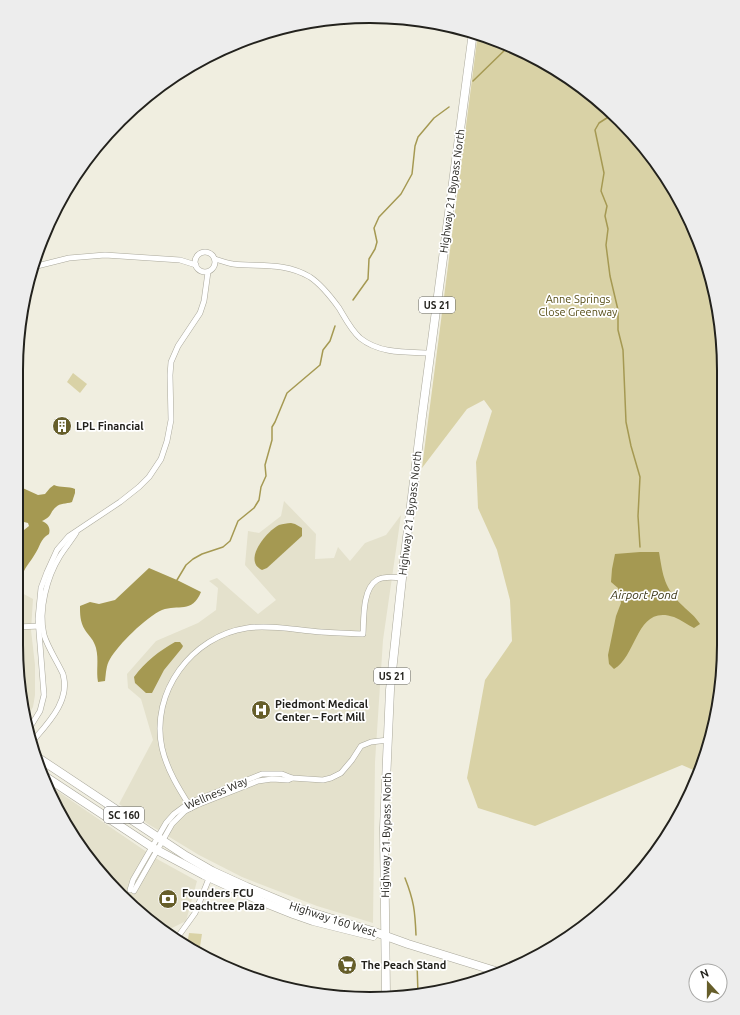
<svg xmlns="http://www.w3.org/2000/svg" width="740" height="1015" viewBox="0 0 740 1015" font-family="Ubuntu,sans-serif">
<rect width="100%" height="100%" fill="#f0eee0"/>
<g fill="#e4e1cc">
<polygon points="284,501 316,534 315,559 334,558 338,547 350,561 365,543 386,535 401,515 383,640 375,762 373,923 317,906 242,877 199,855 148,824 119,804 153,740 141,699 128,688 127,674 156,641 198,623 216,610 218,588 209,581 217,578 258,614 276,600 245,565 248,531 259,533 281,516"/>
<polygon points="20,592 33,599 31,630 35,665 35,695 33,707 26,719 16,645 16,594"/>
<polygon points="50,786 157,859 197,881 186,921 172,928 158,925 137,911 76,841"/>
</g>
<g fill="#d9d2a6">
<polygon points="478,33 484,35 547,63 603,104 651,154 697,234 721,324 723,668 712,737 698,772 682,765 535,826 478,808 467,778 485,680 512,641 510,600 497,550 478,508 476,462 492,411 484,400 467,409 422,468"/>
<polygon points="73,373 87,384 80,393 67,382"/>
<polygon points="189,933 202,934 199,953 187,945"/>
</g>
<g fill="#a59952">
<path d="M16 485 38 495 45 494 50 488 54 485C61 488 68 486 75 489V493L72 502C66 504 60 503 56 507 49 513 53 516 42 521 47 523 51 527 49 534 40 539 40 547 35 554 31 561 26 566 23 573 21 579 21 586 20 592L16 594V532L24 530 29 526 28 523 16 520Z"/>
<path d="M291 523 295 524 302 528V536L267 568 262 570C242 560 267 531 279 525 283 524 287 523 291 523Z"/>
<path d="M640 552H659C663 576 664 588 683 606 689 612 695 616 700 624L694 628C688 625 681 620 674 617 636 604 638 655 614 669L609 664 608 655 616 616 621 603 618 588 611 582 612 569 615 554Z"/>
<path d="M149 568 177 580 201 592C192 614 178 604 162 610 146 617 118 645 110 659 106 665 106 674 105 681L98 682C96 671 99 660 96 648 94 640 89 636 85 630 80 622 80 614 80 606L90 602 99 604 115 600Z"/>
<path d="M175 642H180L183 646 182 648 164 670 152 693H146L135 683 134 677C145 662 159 651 175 642Z"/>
</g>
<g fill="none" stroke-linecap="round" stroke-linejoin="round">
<g stroke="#a59952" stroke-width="1.5">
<polyline points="473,81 509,46"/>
<polyline points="613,114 599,123 595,130 604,173 601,191 607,206 605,216 608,229 606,245 610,276 618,310 618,330 623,350 626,422 631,446 640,477 638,516 640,547"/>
<polyline points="353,300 368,279 369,259 375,249 377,242 374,228 379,217 401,194 412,174 415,146 418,137 434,118 449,107"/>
<polyline points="177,580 186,565 193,559 202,554 223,547 230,541 238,521 254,508 259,500 261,487 266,476 265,465 272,440 272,427 275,422 287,393 320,365 323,350 330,341 335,326"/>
<path d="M405 878C414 901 415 911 416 935"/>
<polyline points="417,962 418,995"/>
</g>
<defs>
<g id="minor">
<circle cx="205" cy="262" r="10"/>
<path d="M215 259C221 261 227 263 233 264 260 267 284 262 310 277 322 285 331 297 339 308 345 318 351 330 360 338 380 354 406 352 430 353"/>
<polyline points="33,267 69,258 105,255 180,260 196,265"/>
<polyline points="16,627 41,626"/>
<polyline points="27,732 40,711 44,695 38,619 41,588 47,572 57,550 69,536 120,502 139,487 149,477 161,459 167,441 171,420 170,375 171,362 178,346 200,313 204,301 208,272"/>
<path d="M31 743C47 724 71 701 63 674 57 661 48 648 44 635 38 610 47 577 60 556 65 548 71 541 76 533"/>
<path d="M191 808C179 789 167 770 162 748 150 692 192 636 247 628 268 625 290 629 311 631 328 633 346 633 363 634 364 620 362 589 377 580 384 576 394 577 402 578"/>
<polyline points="130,890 133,880 166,823 174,814 189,803 262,774 282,774 292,778 323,780 331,778 341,773 352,760 361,746 371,742 388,740"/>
<polyline points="134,891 172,824 185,811 197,805 258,781 272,779 288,780 292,778"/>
<polyline points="177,938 195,913 210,876"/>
</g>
<g id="primary">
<polyline points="37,757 186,856 212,871 247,887 297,908 372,931 408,944 502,973"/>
<polyline points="46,777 155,849 204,875 263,902 293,914 313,921 373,936"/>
<polyline points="386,996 384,828 390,690 402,578 422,416 473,32"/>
</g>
</defs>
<use href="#minor" stroke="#aaa89b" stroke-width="6"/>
<use href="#primary" stroke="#aaa89b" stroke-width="9"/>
<use href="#minor" stroke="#fff" stroke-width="5"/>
<use href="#primary" stroke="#fff" stroke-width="8"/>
</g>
<defs>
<symbol id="building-disc" viewBox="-11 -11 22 22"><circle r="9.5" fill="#665e2a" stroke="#fff"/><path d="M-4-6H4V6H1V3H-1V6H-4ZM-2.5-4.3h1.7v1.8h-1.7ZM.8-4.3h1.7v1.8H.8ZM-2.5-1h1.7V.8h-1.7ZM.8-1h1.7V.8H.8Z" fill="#fff"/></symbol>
<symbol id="hospital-disc" viewBox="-11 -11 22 22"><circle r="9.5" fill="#665e2a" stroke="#fff"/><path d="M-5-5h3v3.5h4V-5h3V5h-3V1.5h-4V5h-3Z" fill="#fff"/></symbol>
<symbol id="bank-disc" viewBox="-11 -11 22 22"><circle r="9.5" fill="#665e2a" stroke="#fff"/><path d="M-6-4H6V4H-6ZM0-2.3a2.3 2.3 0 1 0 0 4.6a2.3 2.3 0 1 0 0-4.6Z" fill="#fff"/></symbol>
<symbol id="supermarket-disc" viewBox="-11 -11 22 22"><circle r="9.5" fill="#665e2a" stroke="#fff"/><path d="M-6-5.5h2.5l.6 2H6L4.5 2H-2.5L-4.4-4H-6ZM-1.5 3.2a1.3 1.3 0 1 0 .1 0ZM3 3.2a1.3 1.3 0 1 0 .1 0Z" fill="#fff"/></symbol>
</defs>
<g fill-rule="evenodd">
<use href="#building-disc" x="51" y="415" width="22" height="22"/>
<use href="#hospital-disc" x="250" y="699" width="22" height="22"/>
<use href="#bank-disc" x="157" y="888" width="22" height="22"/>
<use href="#supermarket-disc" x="336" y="954" width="22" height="22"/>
</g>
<g text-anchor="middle" stroke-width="3.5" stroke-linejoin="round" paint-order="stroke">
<g fill="#fff" stroke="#656461" stroke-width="1">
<rect x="419" y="297" width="36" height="16" rx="3"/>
<rect x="374" y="668" width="36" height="16" rx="3"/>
<rect x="104" y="807" width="40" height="16" rx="3"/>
</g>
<g font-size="10" font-weight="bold" fill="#23221d">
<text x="437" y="309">US 21</text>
<text x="392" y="680">US 21</text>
<text x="124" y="819">SC 160</text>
</g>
<g font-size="11" fill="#23221d" stroke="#fff">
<text transform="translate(452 191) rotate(-82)" y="4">Highway 21 Bypass North</text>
<text transform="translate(410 513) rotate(-83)" y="4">Highway 21 Bypass North</text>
<text transform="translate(216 793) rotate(-23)" y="4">Wellness Way</text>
<text transform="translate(386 835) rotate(-89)" y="4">Highway 21 Bypass North</text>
<text transform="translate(333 919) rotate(18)" y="4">Highway 160 West</text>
</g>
<g font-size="11" fill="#574e17" stroke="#fff">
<text x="578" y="303">Anne Springs<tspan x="578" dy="13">Close Greenway</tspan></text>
</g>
<g font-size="11" font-weight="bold" fill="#23221d" stroke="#fff" text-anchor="start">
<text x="76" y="430">LPL Financial</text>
<text x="275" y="708">Piedmont Medical<tspan x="275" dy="13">Center – Fort Mill</tspan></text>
<text x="182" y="897">Founders FCU<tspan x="182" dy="13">Peachtree Plaza</tspan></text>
<text x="361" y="969">The Peach Stand</text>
</g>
<g font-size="12" font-style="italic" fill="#3a3515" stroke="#fff">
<text x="644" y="599">Airport Pond</text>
</g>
</g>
<path d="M0 0H740V1015H0ZM370 23H370A347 347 0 0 1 717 370V645A347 347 0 0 1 370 992H370A347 347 0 0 1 23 645V370A347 347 0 0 1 370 23Z" fill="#ededed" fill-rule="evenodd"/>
<path fill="none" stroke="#23221d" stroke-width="2" d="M370 23H370A347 347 0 0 1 717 370V645A347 347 0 0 1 370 992H370A347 347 0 0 1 23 645V370A347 347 0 0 1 370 23Z"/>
<g transform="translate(708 983) rotate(339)"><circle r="19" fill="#ffffff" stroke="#a7a7a5"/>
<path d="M0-3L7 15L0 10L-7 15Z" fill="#665e2a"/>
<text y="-6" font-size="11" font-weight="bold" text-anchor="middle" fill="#23221d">N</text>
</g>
</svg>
